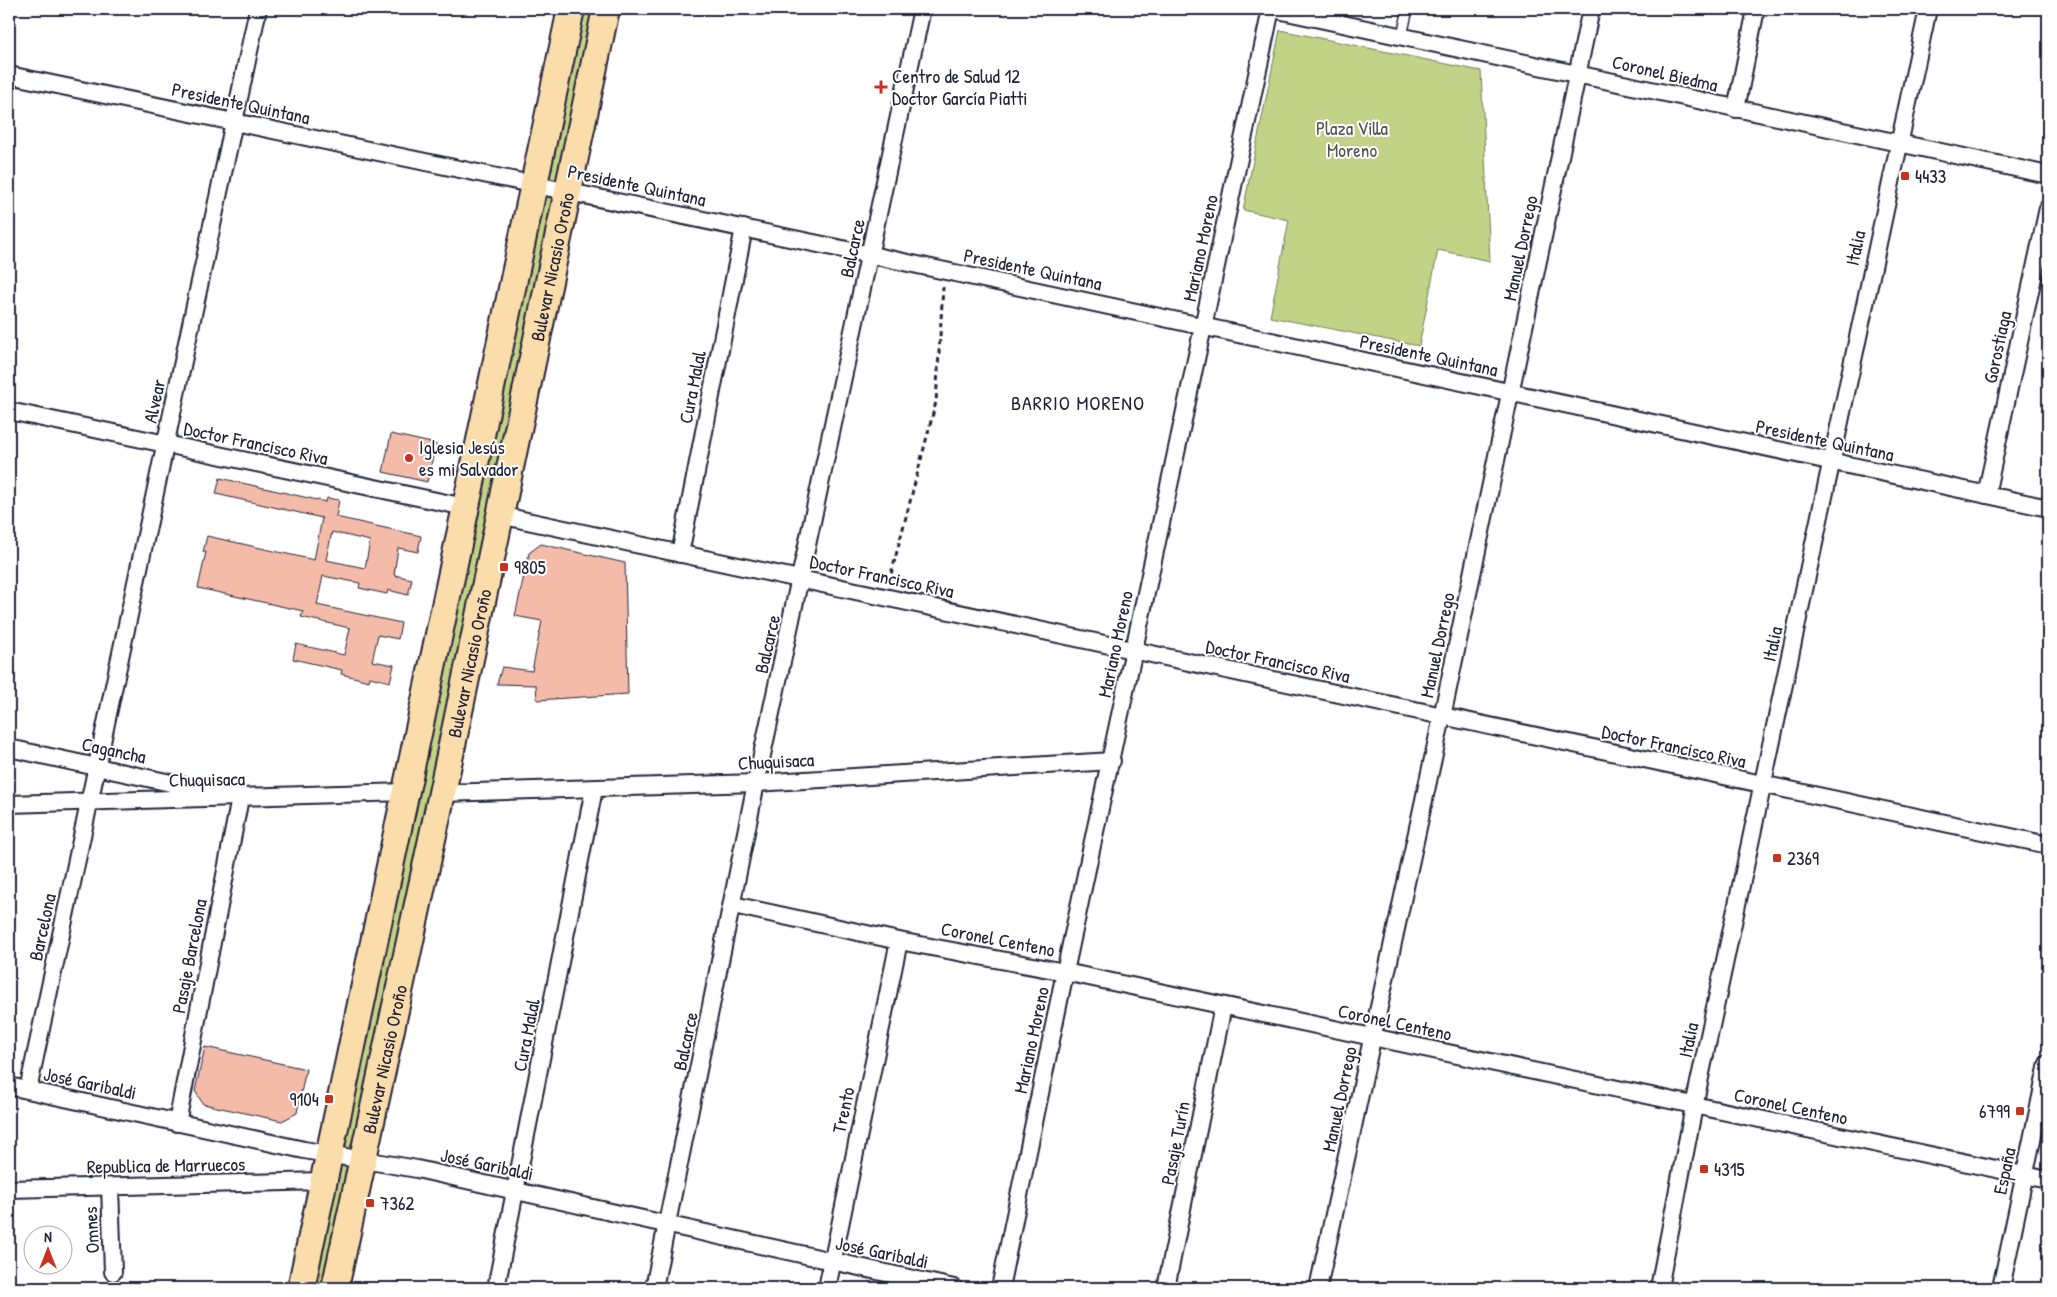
<svg xmlns="http://www.w3.org/2000/svg" width="2057" height="1297" viewBox="0 0 2057 1297" font-family="'Patrick Hand',sans-serif">
<rect width="100%" height="100%" fill="#fff"/>
<filter id="ink" filterUnits="userSpaceOnUse"><feTurbulence type="fractalNoise" baseFrequency=".02" numOctaves="2"/><feDisplacementMap in="SourceGraphic" scale="10" xChannelSelector="R" yChannelSelector="G"/><feConvolveMatrix kernelMatrix="1 2 1 2 8 2 1 2 1" color-interpolation-filters="sRGB"/></filter>
<g filter="url(#ink)">
<g fill="#c3d286" stroke="#727a60">
<polygon points="571,9 606,9 335,1288 301,1288"/>
<polygon points="1280,30 1481,71 1490,261 1438,250 1419,346 1270,317 1289,220 1243,210"/>
</g>
<g fill="#f3bba8" stroke="#22223b" fill-rule="evenodd">
<polygon points="391,434 436,444 427,482 383,472"/>
<path d="M220 478 326 502 327 498 339 500 336 517 421 536 418 552 398 548 394 575 412 579 408 595 388 590 387 594 359 588 360 583 323 576 317 605 401 623 398 639 378 635 372 661 394 665 390 682 370 677 369 681 341 674 342 670 293 659 296 644 344 655 350 628 301 617 303 611 198 588 206 552H203L207 536 314 560 322 518 216 494ZM332 532 370 541 365 568 326 560Z"/>
<polygon points="541,544 625,563 628,694 537,700 536,685 497,684 502,667 532,671 542,621 515,616 529,553"/>
<polygon points="205,1047 306,1069 297,1113 282,1121 203,1104 195,1091"/>
</g>
<g fill="none" stroke-linecap="round" stroke-linejoin="round">
<defs>
<polyline id="service" points="1402,36 1408,9"/>
<g id="minor">
<polyline points="1273,9 2048,175"/>
<polyline points="9,75 871,255 2048,508"/>
<polyline points="1736,109 1756,9"/>
<polyline points="9,411 465,507"/>
<polyline points="1986,495 2048,208"/>
<polyline points="499,515 2048,845"/>
<polyline points="680,554 744,228"/>
<polyline points="9,748 240,798 177,1123"/>
<polyline points="442,793 756,783 1112,761"/>
<polyline points="9,804 406,792"/>
<polyline points="733,905 899,941 1065,972 2048,1180"/>
<polyline points="9,1086 304,1150 417,1169 954,1288"/>
<polyline points="28,1090 258,9"/>
<polyline points="110,1187 113,1272"/>
<polyline points="9,1189 323,1181"/>
<polyline points="496,1288 594,789"/>
<polyline points="654,1288 756,783 922,9"/>
<polyline points="827,1288 899,941"/>
<polyline points="1000,1288 1065,972 1271,9"/>
<polyline points="1166,1288 1223,1006"/>
<polyline points="1318,1288 1442,717 1591,9"/>
<polyline points="1659,1288 1694,1106 1928,9"/>
<polyline points="2001,1288 2048,1063"/>
</g>
<g id="primary">
<polyline points="301,1288 571,9"/>
<path id="s1" d="M335 1288 442 793 606 9"/>
</g>
</defs>
<use href="#service" stroke="#22223b" stroke-width="12"/>
<use href="#minor" stroke="#22223b" stroke-width="20"/>
<use href="#primary" stroke="#22223b" stroke-width="30"/>
<polyline stroke="#22223b" stroke-width="3" stroke-dasharray="5 4" stroke-linecap="butt" points="889,582 936,402 943,287"/>
<use href="#service" stroke="#fff" stroke-width="9"/>
<use href="#minor" stroke="#fff" stroke-width="16"/>
<use href="#primary" stroke="#fbddab" stroke-width="26"/>
</g>
</g>
<g fill="#c8321e" stroke="#fff" stroke-width="2">
<path d="M878.5 79.5h5v5h5v5h-5v5h-5v-5h-5v-5h5z"/>
<rect x="1900" y="171" width="10" height="10" rx="2.5"/>
<circle cx="409" cy="458" r="5"/>
<rect x="499" y="562" width="10" height="10" rx="2.5"/>
<rect x="1772" y="853" width="10" height="10" rx="2.5"/>
<rect x="324" y="1094" width="10" height="10" rx="2.5"/>
<rect x="2015" y="1106" width="10" height="10" rx="2.5"/>
<rect x="1699" y="1164" width="10" height="10" rx="2.5"/>
<rect x="365" y="1198" width="10" height="10" rx="2.5"/>
</g>
<g text-anchor="middle" stroke-width="4" stroke-linejoin="round" paint-order="stroke">
<g font-size="19" fill="#22223b" stroke="#fff">
<text transform="translate(1665 73) rotate(13)" y="7">Coronel Biedma</text>
<text transform="translate(241 103) rotate(12)" y="7">Presidente Quintana</text>
<text transform="translate(637 185) rotate(12)" y="7">Presidente Quintana</text>
<text transform="translate(852 248) rotate(-78)" y="7">Balcarce</text>
<text transform="translate(1200 248) rotate(-78)" y="7">Mariano Moreno</text>
<text transform="translate(1520 248) rotate(-78)" y="7">Manuel Dorrego</text>
<text transform="translate(1855 248) rotate(-78)" y="7">Italia</text>
<text dy="7" stroke="none"><textPath href="#s1" startOffset="1044">Bulevar Nicasio Oroño</textPath></text>
<text transform="translate(1033 269) rotate(12)" y="7">Presidente Quintana</text>
<text transform="translate(1997 347) rotate(-78)" y="7">Gorostiaga</text>
<text transform="translate(1429 355) rotate(12)" y="7">Presidente Quintana</text>
<text transform="translate(692 387) rotate(-79)" y="7">Cura Malal</text>
<text transform="translate(154 401) rotate(-78)" y="7">Alvear</text>
<text transform="translate(1825 440) rotate(12)" y="7">Presidente Quintana</text>
<text transform="translate(256 443) rotate(12)" y="7">Doctor Francisco Riva</text>
<text transform="translate(882 576) rotate(12)" y="7">Doctor Francisco Riva</text>
<text transform="translate(767 644) rotate(-77)" y="7">Balcarce</text>
<text transform="translate(1115 644) rotate(-78)" y="7">Mariano Moreno</text>
<text transform="translate(1772 644) rotate(-78)" y="7">Italia</text>
<text transform="translate(1437 645) rotate(-78)" y="7">Manuel Dorrego</text>
<text transform="translate(1278 661) rotate(12)" y="7">Doctor Francisco Riva</text>
<text dy="7" stroke="none"><textPath href="#s1" startOffset="639">Bulevar Nicasio Oroño</textPath></text>
<text transform="translate(1674 746) rotate(12)" y="7">Doctor Francisco Riva</text>
<text transform="translate(114 750) rotate(12)" y="7">Cagancha</text>
<text transform="translate(776 761) rotate(-3)" y="7">Chuquisaca</text>
<text transform="translate(207 779) rotate(-1)" y="7">Chuquisaca</text>
<text transform="translate(42 927) rotate(-78)" y="7">Barcelona</text>
<text transform="translate(998 939) rotate(11)" y="7">Coronel Centeno</text>
<text transform="translate(189 956) rotate(-79)" y="7">Pasaje Barcelona</text>
<text transform="translate(1395 1022) rotate(12)" y="7">Coronel Centeno</text>
<text transform="translate(526 1035) rotate(-79)" y="7">Cura Malal</text>
<text transform="translate(1031 1040) rotate(-78)" y="7">Mariano Moreno</text>
<text transform="translate(1688 1040) rotate(-78)" y="7">Italia</text>
<text transform="translate(685 1041) rotate(-78)" y="7">Balcarce</text>
<text dy="7" stroke="none"><textPath href="#s1" startOffset="234">Bulevar Nicasio Oroño</textPath></text>
<text transform="translate(90 1083) rotate(12)" y="7">José Garibaldi</text>
<text transform="translate(1339 1099) rotate(-78)" y="7">Manuel Dorrego</text>
<text transform="translate(1791 1106) rotate(12)" y="7">Coronel Centeno</text>
<text transform="translate(843 1110) rotate(-78)" y="7">Trento</text>
<text transform="translate(1175 1143) rotate(-79)" y="7">Pasaje Turín</text>
<text transform="translate(487 1164) rotate(12)" y="7">José Garibaldi</text>
<text transform="translate(166 1165) rotate(-1)" y="7">Republica de Marruecos</text>
<text transform="translate(2004 1171) rotate(-78)" y="7">España</text>
<text transform="translate(91 1230) rotate(-93)" y="7">Omnes</text>
<text transform="translate(882 1252) rotate(12)" y="7">José Garibaldi</text>
</g>
<g font-size="19" fill="#22223b" stroke="#fff" text-anchor="start">
<text x="892" y="83">Centro de Salud 12<tspan x="892" dy="22">Doctor García Piatti</tspan></text>
<text x="1915" y="183">4433</text>
<text x="419" y="454">Iglesia Jesús<tspan x="419" dy="22">es mi Salvador</tspan></text>
<text x="514" y="574">9805</text>
<text x="1787" y="865">2369</text>
<text x="319" y="1106" text-anchor="end">9104</text>
<text x="2010" y="1118" text-anchor="end">6799</text>
<text x="1714" y="1176">4315</text>
<text x="380" y="1210">7362</text>
</g>
<g font-size="19" fill="#525752" stroke="#fff">
<text x="1352" y="135">Plaza Villa<tspan x="1352" dy="22">Moreno</tspan></text>
</g>
<g font-size="20" letter-spacing="1" fill="#22223b" stroke="#fff">
<text x="1078" y="410">BARRIO MORENO</text>
</g>
</g>
<rect width="2057" height="1297" fill="none" stroke="#fff" stroke-width="30"/>
<rect x="15" y="15" width="2027" height="1267" fill="none" stroke="#22223b" stroke-width="2" filter="url(#ink)"/>
<g transform="translate(48 1250)"><circle r="24" fill="#ffffff" stroke="#a7a7b1"/>
<path d="M0-4L9 19L0 12L-9 19Z" fill="#c8321e"/>
<text y="-8" font-size="14" font-weight="bold" text-anchor="middle" fill="#22223b">N</text>
</g>
</svg>
